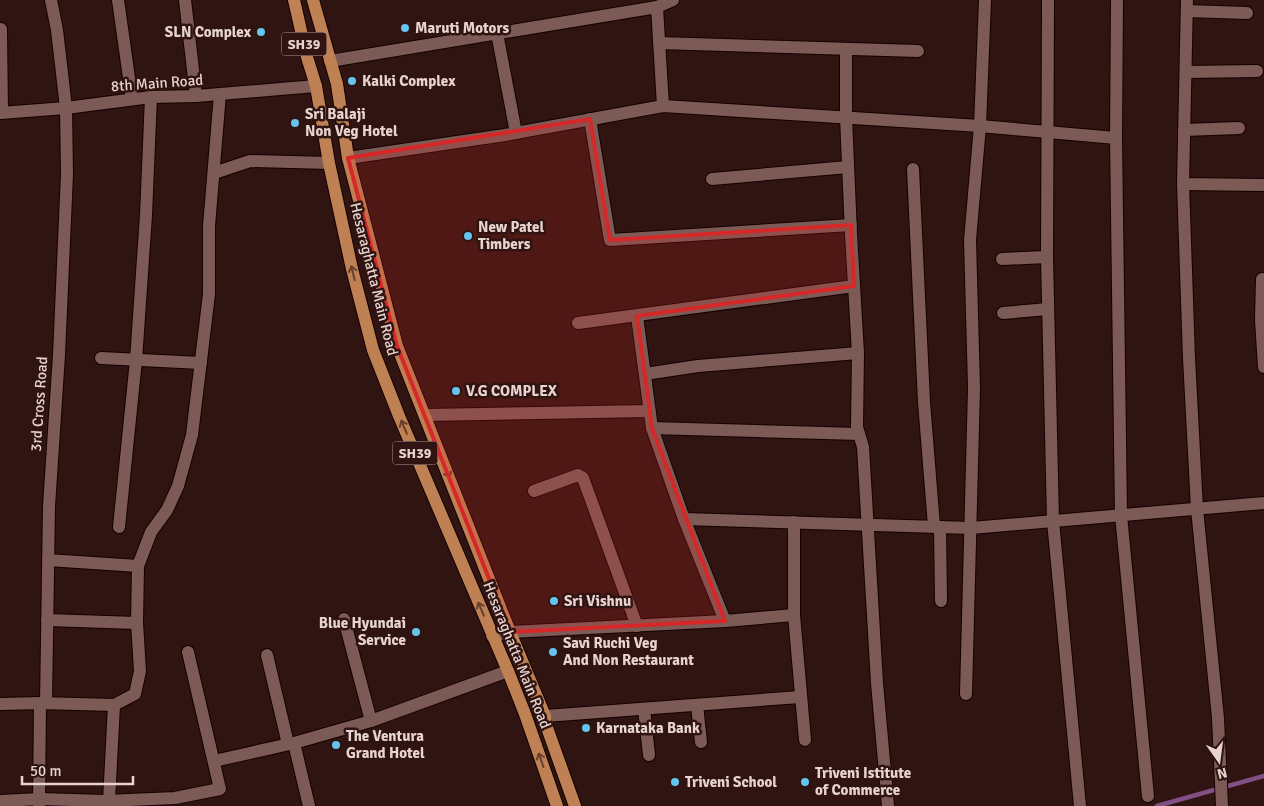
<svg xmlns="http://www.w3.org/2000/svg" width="1264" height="806" viewBox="0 0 1264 806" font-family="Signika,sans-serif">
<rect width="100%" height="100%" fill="#2f1411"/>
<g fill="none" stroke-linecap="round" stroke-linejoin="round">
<polyline stroke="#834f87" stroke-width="4.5" points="1157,806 1264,776"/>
<defs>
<g id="minor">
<polyline points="118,0 132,99"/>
<polyline points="185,0 196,96"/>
<polyline points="1048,0 1047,257 1053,521 1080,806"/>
<polyline points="1117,0 1116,138 1121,515 1148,796"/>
<polyline points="1187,0 1183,184 1189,358 1197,509 1218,718 1222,806"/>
<polyline points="657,7 673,0"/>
<polyline points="1187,11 1247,13"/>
<polyline points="1,29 2,113"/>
<polyline points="497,33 516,133"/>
<polyline points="659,43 918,51"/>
<polyline points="846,49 846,117 851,234 858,353 857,427 863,447 877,683 888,806"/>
<polyline points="330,61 657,7 663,106"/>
<polyline points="1186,72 1257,71"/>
<polyline points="0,113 66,108 151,97 196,96 316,86"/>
<polyline points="590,119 610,240 851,225"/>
<polyline points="1184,130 1239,128"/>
<polyline points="348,158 505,135 663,106 980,126 1116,138"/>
<polyline points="913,169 924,402 934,526"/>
<polyline points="214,173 250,161 329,163"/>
<polyline points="712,179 848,167"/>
<polyline points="1183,184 1264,185"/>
<polyline points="1002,259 1047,257"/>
<polyline points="1003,313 1048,309"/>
<polyline points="637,316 652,428 684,519 725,621"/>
<polyline points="1261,320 1262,279"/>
<polyline points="1264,320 1261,320 1264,367"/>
<polyline points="578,323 854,286"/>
<polyline points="101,358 201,363"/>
<polyline points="645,374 698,366 858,353"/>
<polyline points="426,415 649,411"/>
<polyline points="652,428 859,434"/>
<polyline points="534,491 578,475 583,478 637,626"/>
<polyline points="684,519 971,528 1264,503"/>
<polyline points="794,522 794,615 805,740"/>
<polyline points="119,527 136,360 146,215 151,97"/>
<polyline points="940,527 941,601"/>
<polyline points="48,560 138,566 151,532 167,510 178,486 192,435 209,294 209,226 220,94"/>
<polyline points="344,619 371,721"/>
<polyline points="47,620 137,623"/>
<polyline points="492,636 510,632 725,621 794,615"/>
<polyline points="267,655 288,744"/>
<polyline points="966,694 974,388 970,240 980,126 985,0"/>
<polyline points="46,703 49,506 59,355 67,174 66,108 57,30 51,0"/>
<polyline points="0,704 40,703 114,705 135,694 140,671 137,623 138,566"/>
<polyline points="697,705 701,742"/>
<polyline points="644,709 649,755"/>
<polyline points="545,716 800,697"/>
<polyline points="294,743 309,806"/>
<polyline points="214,761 294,743 371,721 508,671"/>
<polyline points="0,801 40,799 106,801 175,798 220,789 188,652"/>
<polyline points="109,801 114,705"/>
<polyline points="39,805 40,703"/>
</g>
<g id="major">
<polyline points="294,0 307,57 316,86 329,163 352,269 373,350 399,416 508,671 525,714 557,806"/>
<polyline points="313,0 337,84 348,158 397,346 510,632 545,716 545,722 575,806"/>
</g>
</defs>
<use href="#minor" stroke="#150101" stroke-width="14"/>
<use href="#major" stroke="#150101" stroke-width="14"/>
<use href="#minor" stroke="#7c5a55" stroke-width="12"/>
<use href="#major" stroke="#bf8153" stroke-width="12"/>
</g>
<defs><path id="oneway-shaft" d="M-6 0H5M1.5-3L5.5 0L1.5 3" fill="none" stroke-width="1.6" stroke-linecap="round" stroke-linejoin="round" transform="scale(1.25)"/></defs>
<g stroke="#69402b">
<use href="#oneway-shaft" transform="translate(353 273) rotate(-104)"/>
<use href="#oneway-shaft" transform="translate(404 427) rotate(-113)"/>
<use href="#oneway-shaft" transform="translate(447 471) rotate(69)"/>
<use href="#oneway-shaft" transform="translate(481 609) rotate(-113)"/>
<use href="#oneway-shaft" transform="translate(541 760) rotate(-109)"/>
</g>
<path fill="#d62828" fill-opacity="0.2" stroke="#d62828" stroke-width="4" stroke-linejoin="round" d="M590 119 610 240 851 225 854 286 637 316 652 428 725 621 510 632 397 346 348 158Z"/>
<g fill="#64c5ee" stroke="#2f1411" stroke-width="2">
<circle cx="405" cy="28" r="5"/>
<circle cx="261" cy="32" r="5"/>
<circle cx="352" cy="81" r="5"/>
<circle cx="295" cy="123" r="5"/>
<circle cx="468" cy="236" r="5"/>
<circle cx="456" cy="391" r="5"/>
<circle cx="554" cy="601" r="5"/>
<circle cx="416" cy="632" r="5"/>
<circle cx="553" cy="652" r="5"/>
<circle cx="586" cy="728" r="5"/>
<circle cx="336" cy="745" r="5"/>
<circle cx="675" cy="782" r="5"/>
<circle cx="805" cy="782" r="5"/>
</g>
<g text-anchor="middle" stroke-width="5" stroke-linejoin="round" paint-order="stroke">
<g fill="#2f1411" stroke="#b09a97" stroke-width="1">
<rect x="281.5" y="32.5" width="45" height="23" rx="4"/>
<rect x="392.5" y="441.5" width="45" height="23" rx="4"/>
</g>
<g font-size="14" font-weight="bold" fill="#e7d4d1">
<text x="304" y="49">SH39</text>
<text x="415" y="458">SH39</text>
</g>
<g font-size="15" font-weight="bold" fill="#e7d4d1" stroke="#2f1411" text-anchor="start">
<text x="415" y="33">Maruti Motors</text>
<text x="251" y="37" text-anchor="end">SLN Complex</text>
<text x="362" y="86">Kalki Complex</text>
<text x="305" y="119">Sri Balaji<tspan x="305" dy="17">Non Veg Hotel</tspan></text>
<text x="478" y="232">New Patel<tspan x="478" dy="17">Timbers</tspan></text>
<text x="466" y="396">V.G COMPLEX</text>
<text x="564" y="606">Sri Vishnu</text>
<text x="406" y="628" text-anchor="end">Blue Hyundai<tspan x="406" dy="17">Service</tspan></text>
<text x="563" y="648">Savi Ruchi Veg<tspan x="563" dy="17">And Non Restaurant</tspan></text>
<text x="596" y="733">Karnataka Bank</text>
<text x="346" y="741">The Ventura<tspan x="346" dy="17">Grand Hotel</tspan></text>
<text x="815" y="778">Triveni Istitute<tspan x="815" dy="17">of Commerce</tspan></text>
<text x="685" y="787">Triveni School</text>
</g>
<g font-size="15" fill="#e7d4d1" stroke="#2f1411">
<text transform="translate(157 83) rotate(-4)" y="5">8th Main Road</text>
<text transform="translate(374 279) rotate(76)" y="5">Hesaraghatta Main Road</text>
<text transform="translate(39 404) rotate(-86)" y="5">3rd Cross Road</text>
<text transform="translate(517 655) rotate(68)" y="5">Hesaraghatta Main Road</text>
</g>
</g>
<g transform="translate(1219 761) rotate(166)" stroke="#2f1411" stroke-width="4" paint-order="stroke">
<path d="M0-4L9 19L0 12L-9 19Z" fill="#e7d4d1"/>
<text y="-8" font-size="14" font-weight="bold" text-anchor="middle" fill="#e7d4d1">N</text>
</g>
<path d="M22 776v8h111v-8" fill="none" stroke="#e7d4d1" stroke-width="2.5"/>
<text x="30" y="776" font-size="15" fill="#e7d4d1" stroke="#2f1411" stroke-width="4" paint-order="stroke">50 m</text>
</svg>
